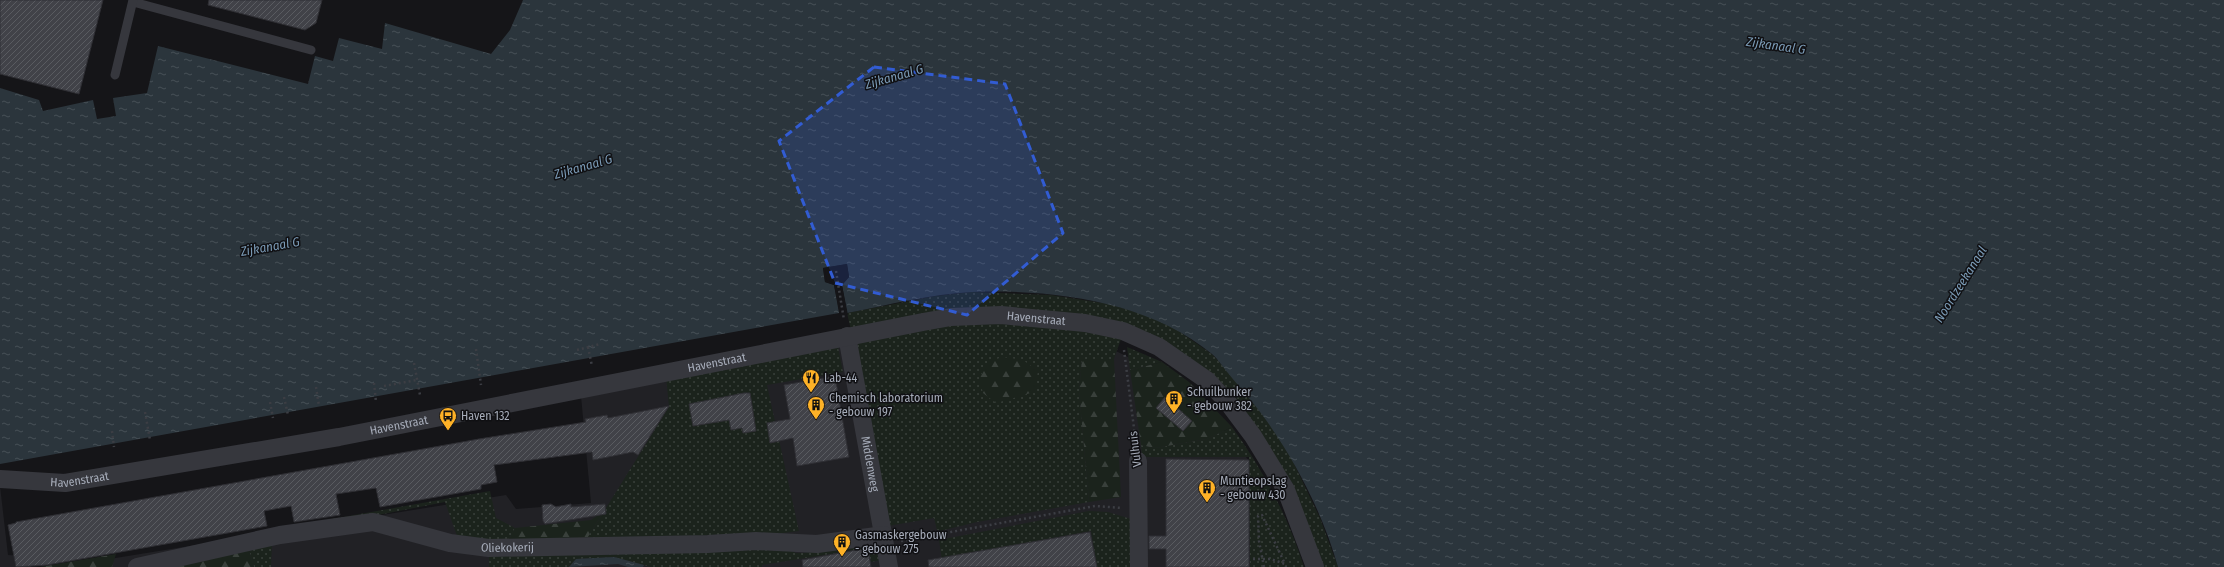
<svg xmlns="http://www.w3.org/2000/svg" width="2224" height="567" viewBox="0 0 2224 567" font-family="'Fira Sans Condensed',sans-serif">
<defs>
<pattern id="grass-dots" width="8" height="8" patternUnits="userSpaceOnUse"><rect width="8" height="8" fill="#1b231c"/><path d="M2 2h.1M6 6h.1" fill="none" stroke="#39403b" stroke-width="1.8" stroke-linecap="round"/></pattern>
<pattern id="forest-firs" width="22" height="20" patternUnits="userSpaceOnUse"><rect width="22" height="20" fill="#1b231c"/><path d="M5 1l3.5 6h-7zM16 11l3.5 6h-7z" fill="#39403b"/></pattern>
<pattern id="water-ripples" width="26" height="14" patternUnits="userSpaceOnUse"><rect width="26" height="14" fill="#2b353c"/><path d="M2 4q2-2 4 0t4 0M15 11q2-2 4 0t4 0" fill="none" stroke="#475056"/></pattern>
<pattern id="building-hatch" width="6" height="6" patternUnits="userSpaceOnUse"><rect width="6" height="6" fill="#414248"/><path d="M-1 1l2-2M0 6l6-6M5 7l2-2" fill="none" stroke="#595b60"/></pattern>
</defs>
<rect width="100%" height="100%" fill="#151518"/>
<g fill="#212125">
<polygon points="1055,321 1187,386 1270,486 1302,567 60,567 506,495 516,509 591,503 581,396 848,335"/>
<polygon points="0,486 8,555 27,556 31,567 0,567"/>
</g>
<g fill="url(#grass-dots)">
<polygon points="972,292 1051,295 1109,304 1149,316 1173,327 1213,355 1251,398 1286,447 1320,518 1338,567 1320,567 1304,522 1206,375 1087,320 851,330 847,313 936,296"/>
<polygon points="996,322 1070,327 1121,339 1114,359 1082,359 1079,391 1089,502 977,522 940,531 937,530 934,518 888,526 857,341 944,324"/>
<polygon points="838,347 843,372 767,385 799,531 745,538 586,540 669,407 666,376"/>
<polygon points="1127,347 1162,362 1130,370"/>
<path d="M1232 427C1263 470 1288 516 1304 567H1250L1249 457H1142L1141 445 1155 448 1207 439Z"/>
<polygon points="490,491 496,518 515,528 506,544 457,536 445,502 285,533 281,528"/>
<polygon points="1089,511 1108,512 1131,519 1131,567 1097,567 1091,531 948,557 943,567 939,540"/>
<polygon points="868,541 879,549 881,560 871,562 868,548 762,565 762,567 651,567 614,557 576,559 569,567 489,567 489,554 700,548 794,551 795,553 803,553"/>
<polygon points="272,542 271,567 254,567 249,550"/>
</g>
<g fill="url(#forest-firs)">
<polygon points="1002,357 1023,360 1038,371 1034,392 996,403 983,393 979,379 987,363"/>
<polygon points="1082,359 1114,359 1115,378 1121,497 1089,502 1079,391"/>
<polygon points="1162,362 1189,382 1232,427 1207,439 1155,448 1141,445 1130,370"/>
<polygon points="604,511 586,540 506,544 515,528 591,520"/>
<polygon points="249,550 254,567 133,567"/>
<polygon points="116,554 112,567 40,567"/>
</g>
<g fill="url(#water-ripples)">
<path d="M523 0H2224V567H1338C1323 514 1297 464 1266 420 1254 403 1241 389 1228 373 1223 367 1218 359 1212 354 1148 301 1053 289 972 292 931 294 888 305 847 313L842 285 849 277 847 264 823 268 825 282 834 285 839 313 0 464V88L39 100 43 111 93 100 97 119 116 116 113 98 147 93 158 46 308 84 315 56 333 61 339 38 382 49 385 23 491 54 510 30Z"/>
<polygon points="614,557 644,565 643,567 628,567 618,564 569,567 576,559"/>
</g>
<polygon fill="#151518" points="847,264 849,277 842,285 848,315 845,313 840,285 847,276 846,266 825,270 827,280 836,284 841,313 840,315 834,285 825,282 823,268"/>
<g fill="url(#building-hatch)" stroke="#2f2f34">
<polygon points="0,0 103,0 79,94 0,74"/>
<polygon points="209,0 322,0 316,23 305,30 208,5"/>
<polygon points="835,376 849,457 797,466 793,438 770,443 767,423 790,419 784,385"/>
<polygon points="744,393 750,393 756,431 743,433 742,428 731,430 729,420 693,426 689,404"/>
<polygon points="1165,397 1192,421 1183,431 1156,408"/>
<polygon points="669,406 638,455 633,452 593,460 592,452 494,465 497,482 481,485 481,489 380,507 376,488 336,494 340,515 294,522 291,506 264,511 267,526 47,565 16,567 8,525 16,523 16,522 479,439 586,422 585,419 607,415 608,418"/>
<polygon points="1166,459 1249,460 1249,567 1166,567 1166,549 1149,549 1149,536 1166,536"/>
<polygon points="551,504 556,507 571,504 571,507 605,504 606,514 545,524 543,521 542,505"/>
<polygon points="1090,532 1097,567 929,567 928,560"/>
<polygon points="868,548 871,567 803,567 802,560"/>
</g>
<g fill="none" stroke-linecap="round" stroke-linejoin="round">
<g stroke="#3c3e44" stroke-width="2.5" stroke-dasharray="2 3" stroke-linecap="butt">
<polyline points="836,271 844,320"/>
<polyline points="588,347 592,366"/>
<polyline points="476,349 481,385"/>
<polyline points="577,350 600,344"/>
<polyline points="1124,350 1136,444"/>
<polyline points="414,363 420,395"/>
<polyline points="374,383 376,402"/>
<polyline points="384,386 417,380"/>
<polyline points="316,387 319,406"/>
<polyline points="284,397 288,415"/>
<polyline points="270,402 273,418"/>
<polyline points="145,412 150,440"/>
<polyline points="112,431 114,447"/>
<polyline points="901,541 1095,506 1122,508"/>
<polyline points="1253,559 1271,559 1285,564 1286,567"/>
<polyline points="1264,567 1259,541 1258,516 1262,515 1285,564"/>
</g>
<g stroke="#36373d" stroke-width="9">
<polyline points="133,2 311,50"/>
<polyline points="115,75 133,0"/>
</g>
<g stroke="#36373d" stroke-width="18">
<path id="s1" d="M847 336 889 567"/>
<polyline points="1138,461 1139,567"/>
<path id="s2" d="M0 479 65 483 339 437 923 322 951 317 1001 315 1085 323 1123 331 1159 347 1208 381 1229 404 1253 436 1286 490 1315 567"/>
<path id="s3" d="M137 567 280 535 373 522 450 543 489 548 708 544 756 541 817 544 884 535"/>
</g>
</g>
<path fill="#325cd3" fill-opacity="0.2" stroke="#325cd3" stroke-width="3" stroke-dasharray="8 5" stroke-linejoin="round" d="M874 67 1005 84 1063 233 967 315 835 283 779 141Z"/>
<defs>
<symbol id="restaurant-pin" viewBox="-11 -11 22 30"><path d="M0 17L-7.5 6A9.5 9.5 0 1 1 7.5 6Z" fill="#feb227" stroke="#101013"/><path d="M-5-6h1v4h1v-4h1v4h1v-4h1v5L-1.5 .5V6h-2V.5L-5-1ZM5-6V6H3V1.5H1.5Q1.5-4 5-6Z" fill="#111"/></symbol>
<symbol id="building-pin" viewBox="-11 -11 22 30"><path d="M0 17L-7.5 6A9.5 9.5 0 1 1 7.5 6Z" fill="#feb227" stroke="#101013"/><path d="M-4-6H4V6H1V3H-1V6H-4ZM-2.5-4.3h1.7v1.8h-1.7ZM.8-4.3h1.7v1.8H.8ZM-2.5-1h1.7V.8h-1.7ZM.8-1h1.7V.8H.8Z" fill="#111"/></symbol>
<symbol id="bus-pin" viewBox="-11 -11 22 30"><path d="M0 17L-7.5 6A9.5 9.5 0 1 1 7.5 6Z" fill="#feb227" stroke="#101013"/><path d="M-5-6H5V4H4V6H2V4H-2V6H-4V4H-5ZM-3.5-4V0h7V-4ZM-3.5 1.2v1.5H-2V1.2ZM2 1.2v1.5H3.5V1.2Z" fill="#111"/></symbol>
</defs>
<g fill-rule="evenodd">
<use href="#restaurant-pin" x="801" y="368" width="20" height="27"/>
<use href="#building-pin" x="1164" y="389" width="20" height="27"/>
<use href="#building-pin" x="806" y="395" width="20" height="27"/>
<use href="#bus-pin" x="438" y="406" width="20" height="27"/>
<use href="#building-pin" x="1197" y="478" width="20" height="27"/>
<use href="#building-pin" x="832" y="532" width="20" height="27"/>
</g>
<g text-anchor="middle" stroke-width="3" stroke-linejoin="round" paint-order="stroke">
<g font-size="12" fill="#a6acb9" stroke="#101013">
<text dy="4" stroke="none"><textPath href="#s2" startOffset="1052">Havenstraat</textPath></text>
<text dy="4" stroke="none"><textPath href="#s2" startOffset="728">Havenstraat</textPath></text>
<text dy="4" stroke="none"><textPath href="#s2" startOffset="404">Havenstraat</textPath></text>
<text transform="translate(1135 449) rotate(-97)" y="4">Vulhuis</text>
<text dy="4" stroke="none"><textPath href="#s1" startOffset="130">Middenweg</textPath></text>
<text dy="4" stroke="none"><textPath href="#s2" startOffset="80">Havenstraat</textPath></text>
<text dy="4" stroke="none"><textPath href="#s3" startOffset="378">Oliekokerij</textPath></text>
</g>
<g font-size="12" fill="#a6acb9" stroke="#101013" text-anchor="start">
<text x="824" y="382">Lab-44</text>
<text x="1187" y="396">Schuilbunker<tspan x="1187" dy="14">- gebouw 382</tspan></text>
<text x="829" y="402">Chemisch laboratorium<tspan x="829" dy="14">- gebouw 197</tspan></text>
<text x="461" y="420">Haven 132</text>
<text x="1220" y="485">Muntieopslag<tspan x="1220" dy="14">- gebouw 430</tspan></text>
<text x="855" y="539">Gasmaskergebouw<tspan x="855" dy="14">- gebouw 275</tspan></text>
</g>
<g font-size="13" font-style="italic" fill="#7b9bb6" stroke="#101013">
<text transform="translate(1776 45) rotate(8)" y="5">Zijkanaal G</text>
<text transform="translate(894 76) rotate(-16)" y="5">Zijkanaal G</text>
<text transform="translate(583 166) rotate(-16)" y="5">Zijkanaal G</text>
<text transform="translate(270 246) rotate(-10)" y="5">Zijkanaal G</text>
<text transform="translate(1960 284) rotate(-58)" y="5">Noordzeekanaal</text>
</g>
</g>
</svg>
